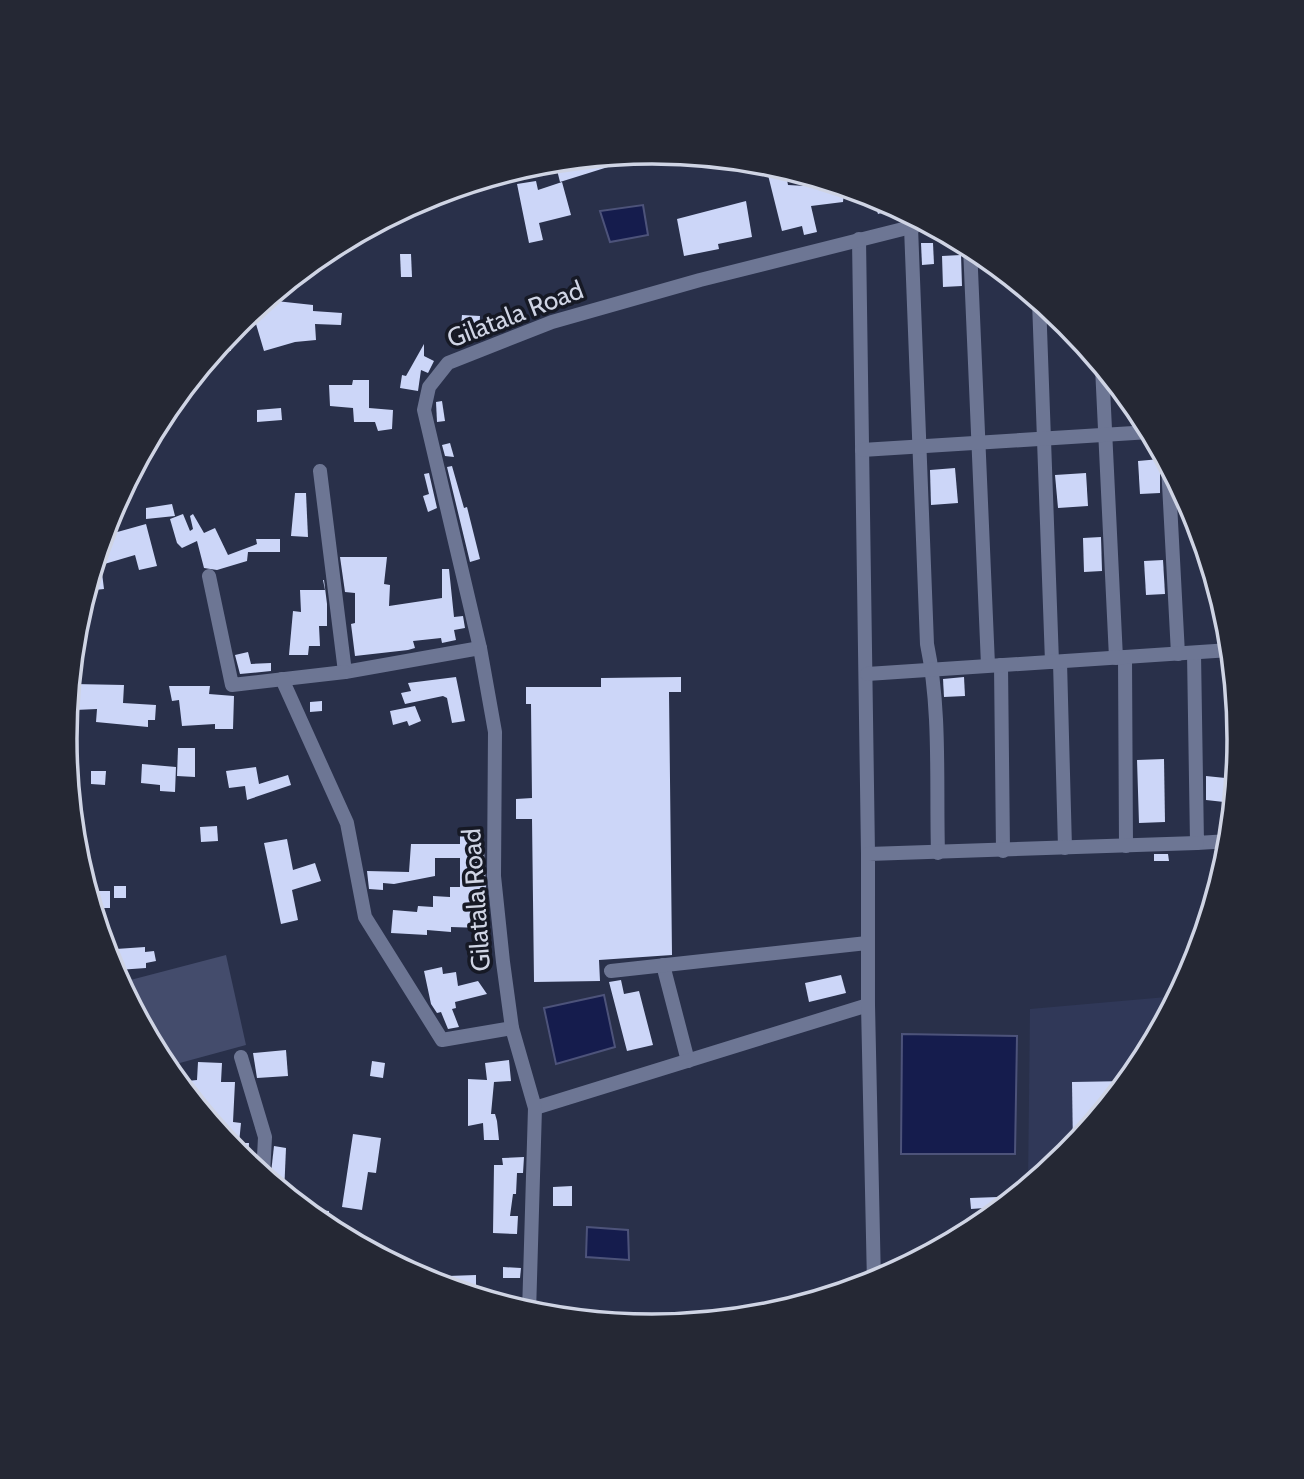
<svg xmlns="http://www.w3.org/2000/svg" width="1304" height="1479" viewBox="0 0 1304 1479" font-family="Cabin,sans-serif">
<rect width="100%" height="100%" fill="#29304a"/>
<polygon fill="#303858" points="1178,996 1140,1066 1067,1155 1028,1187 1030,1009"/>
<polygon fill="#444c6c" points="226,955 246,1045 165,1067 119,983"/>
<g fill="#151c4d" stroke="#4d537a" stroke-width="2">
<polygon points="643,205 648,235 610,242 600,211"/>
<polygon points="604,995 615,1047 556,1064 544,1008"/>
<polygon points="902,1034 1017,1036 1015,1154 901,1154"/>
<polygon points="587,1227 628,1230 629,1260 586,1257"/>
</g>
<g fill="#ccd6f8">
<polygon points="588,159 624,162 560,182 555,162"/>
<polygon points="765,163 785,169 788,185 823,187 823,181 836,185 835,191 844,192 843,202 811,206 817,232 804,235 802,226 782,231"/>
<polygon points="536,181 538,190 562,182 571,215 539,223 543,240 529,243 517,184"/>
<polygon points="872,196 877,197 897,208 878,214"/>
<polygon points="746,201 752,237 718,244 719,249 684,256 677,219"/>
<polygon points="921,243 933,243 934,264 922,265"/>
<polygon points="400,254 411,254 412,277 401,277"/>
<polygon points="961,255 962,286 943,287 942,256"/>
<polygon points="276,301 313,305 313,311 342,313 341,325 315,324 316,340 295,342 264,351 256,324 231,331 259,306"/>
<polygon points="462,315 480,316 479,336 460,335"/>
<polygon points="231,331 231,351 215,351 229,334"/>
<polygon points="424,344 424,356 434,361 428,373 421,370 418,391 400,388 402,375 406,376"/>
<polygon points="353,380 369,380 369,408 393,410 392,429 378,431 375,422 354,422 353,408 330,406 329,385 352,385"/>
<polygon points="442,401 445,421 437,422 436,402"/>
<polygon points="281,408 282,420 257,422 257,410"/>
<polygon points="450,443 454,457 445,456 442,445"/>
<polygon points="1160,459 1160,493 1140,494 1138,461"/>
<polygon points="452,466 464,508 467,507 480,559 470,562 447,467"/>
<polygon points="955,468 958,503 931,505 930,470"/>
<polygon points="429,473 437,508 428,512 423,496 429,494 424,474"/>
<polygon points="1086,473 1088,506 1058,508 1055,475"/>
<polygon points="295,493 306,493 308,537 291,536"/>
<polygon points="172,504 175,516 146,519 146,508"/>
<polygon points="183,514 190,531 193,529 190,516 193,514 204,533 215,528 228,555 257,544 256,539 280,539 280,552 248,552 247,561 217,570 204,568 197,541 182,548 177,543 170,519"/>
<polygon points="146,524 157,566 139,570 135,555 101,565 104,589 86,591 103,536"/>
<polygon points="1101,537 1102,571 1084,572 1083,538"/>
<polygon points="340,557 387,557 384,584 390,585 389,606 442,598 442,569 449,569 454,617 463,616 465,628 454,630 456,640 442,643 441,638 413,641 415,648 408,650 355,656 351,624 355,623 355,593 345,592"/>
<polygon points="1163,560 1165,594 1146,595 1144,561"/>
<polygon points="323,580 324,580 327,604 327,626 319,626 320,646 309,646 308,655 289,655 293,611 301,612 300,590 325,590"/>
<polygon points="248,652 251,664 271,663 271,671 240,674 235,655"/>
<polygon points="456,677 465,721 452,723 447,698 443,696 405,704 401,693 411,691 408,683"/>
<polygon points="681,677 681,692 669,692 672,955 599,960 600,981 534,982 532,819 516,819 516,799 532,798 531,704 526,704 526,687 601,687 601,678"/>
<polygon points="964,677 965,696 944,697 943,679"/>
<polygon points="74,684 124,685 123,703 156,705 155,720 148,720 148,727 96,722 97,709 75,710"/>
<polygon points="169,686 210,686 209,694 234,696 233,729 215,729 215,724 182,726 179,700 172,701"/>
<polygon points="322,701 322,711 310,712 310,702"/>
<polygon points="415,706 421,721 409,726 407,721 393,725 390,711"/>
<polygon points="178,748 195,748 195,777 177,776"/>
<polygon points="1164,759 1165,822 1139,823 1137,760"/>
<polygon points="142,764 176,767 175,792 160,791 160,785 141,783"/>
<polygon points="256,767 259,784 288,775 291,785 247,800 245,786 229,788 226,771"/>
<polygon points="91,771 106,771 105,785 91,784"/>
<polygon points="1206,776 1235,779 1233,803 1206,800"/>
<polygon points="217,826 218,841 201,842 200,827"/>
<polygon points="460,831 477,831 477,850 484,850 486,888 481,928 451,927 451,932 427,930 427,935 391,933 393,910 417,912 418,906 433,907 433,896 450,897 450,887 460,887 460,858 435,858 435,876 394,884 383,883 383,890 369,889 367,871 409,872 411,844 460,844"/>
<polygon points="287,839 293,870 315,863 321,881 292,890 298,920 281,924 264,843"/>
<polygon points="1154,854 1168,854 1169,861 1154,861"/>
<rect x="114" y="886" width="12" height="12"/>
<rect x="97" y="891" width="13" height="17"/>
<polygon points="145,947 145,952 154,951 156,961 146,963 146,968 118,970 116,949"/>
<polygon points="442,967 443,974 456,972 458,986 478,981 487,994 455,1002 456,1008 452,1009 459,1027 448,1029 441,1012 437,1013 431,1004 424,971"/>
<polygon points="841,975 846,993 809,1002 805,983"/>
<polygon points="621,980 624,994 639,991 653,1045 627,1051 609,982"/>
<polygon points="286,1050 288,1076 257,1078 253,1053"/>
<polygon points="509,1060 511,1081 494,1082 491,1114 495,1114 497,1121 499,1140 484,1140 483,1123 468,1126 468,1079 487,1080 485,1063"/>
<polygon points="372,1061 385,1063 383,1078 370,1076"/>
<polygon points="198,1062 222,1063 221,1082 235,1082 233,1122 241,1123 239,1143 249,1143 248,1164 226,1142 227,1135 220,1135 203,1114 204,1107 197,1107 177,1082 197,1080"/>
<polygon points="1128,1081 1073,1148 1072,1082"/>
<polygon points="353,1134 381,1138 376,1173 368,1172 362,1210 342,1207"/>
<polygon points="274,1146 286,1148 284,1194 270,1182"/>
<polygon points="524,1157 523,1173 517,1173 516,1194 513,1194 510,1216 518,1216 517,1234 493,1233 494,1165 503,1165 502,1158"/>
<polygon points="572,1186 572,1206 553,1206 553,1187"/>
<polygon points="998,1197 998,1207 971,1209 970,1198"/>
<polygon points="318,1210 329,1211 328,1222 317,1220"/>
<polygon points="503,1267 521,1268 520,1278 503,1278"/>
<polygon points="476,1275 476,1297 419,1277"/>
</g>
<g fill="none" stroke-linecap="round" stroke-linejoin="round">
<g stroke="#6d7694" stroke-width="14">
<path d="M926 223 911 227 927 644C941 711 936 784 938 853"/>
<polyline points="859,239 868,854"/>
<polyline points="970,247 988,665"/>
<polyline points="1039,301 1052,662"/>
<polyline points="1102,367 1116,658"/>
<polyline points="862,450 1150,432"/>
<polyline points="1168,465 1178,654"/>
<polyline points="320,471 345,672 480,648"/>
<polyline points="209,576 232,685 345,672"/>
<polyline points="1194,653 1197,843 1229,841"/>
<polyline points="1125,657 1126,846"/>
<polyline points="1060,662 1065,848"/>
<polyline points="1001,665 1003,851"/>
<polyline points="867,674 1230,650"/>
<polyline points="282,679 347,823 365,917 442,1040 512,1028"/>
<polyline points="663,965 688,1061"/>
<polyline points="611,971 867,943"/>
<polyline points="241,1057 265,1137 263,1176"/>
<polyline points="535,1108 868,1005"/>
<polyline points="874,1283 868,1005 868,854 1197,843"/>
<polyline points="529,1313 535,1108 512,1028 503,962 494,876 495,732 480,648 424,410 429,387 448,363 552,322 700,280 911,227"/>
</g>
</g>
<g text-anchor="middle" stroke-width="7" stroke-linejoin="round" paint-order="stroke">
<g font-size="26" fill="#cfd4e4" stroke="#161925">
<text transform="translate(515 314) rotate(-21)" y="9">Gilatala Road</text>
<text transform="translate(476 900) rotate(-94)" y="9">Gilatala Road</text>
</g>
</g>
<path d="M0 0H1304V1479H0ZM77 739a575 575 0 1 1 1150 0a575 575 0 1 1-1150 0Z" fill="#252834" fill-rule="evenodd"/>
<path fill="none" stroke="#cfd4e4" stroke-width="3.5" d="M77 739a575 575 0 1 1 1150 0a575 575 0 1 1-1150 0Z"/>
</svg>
